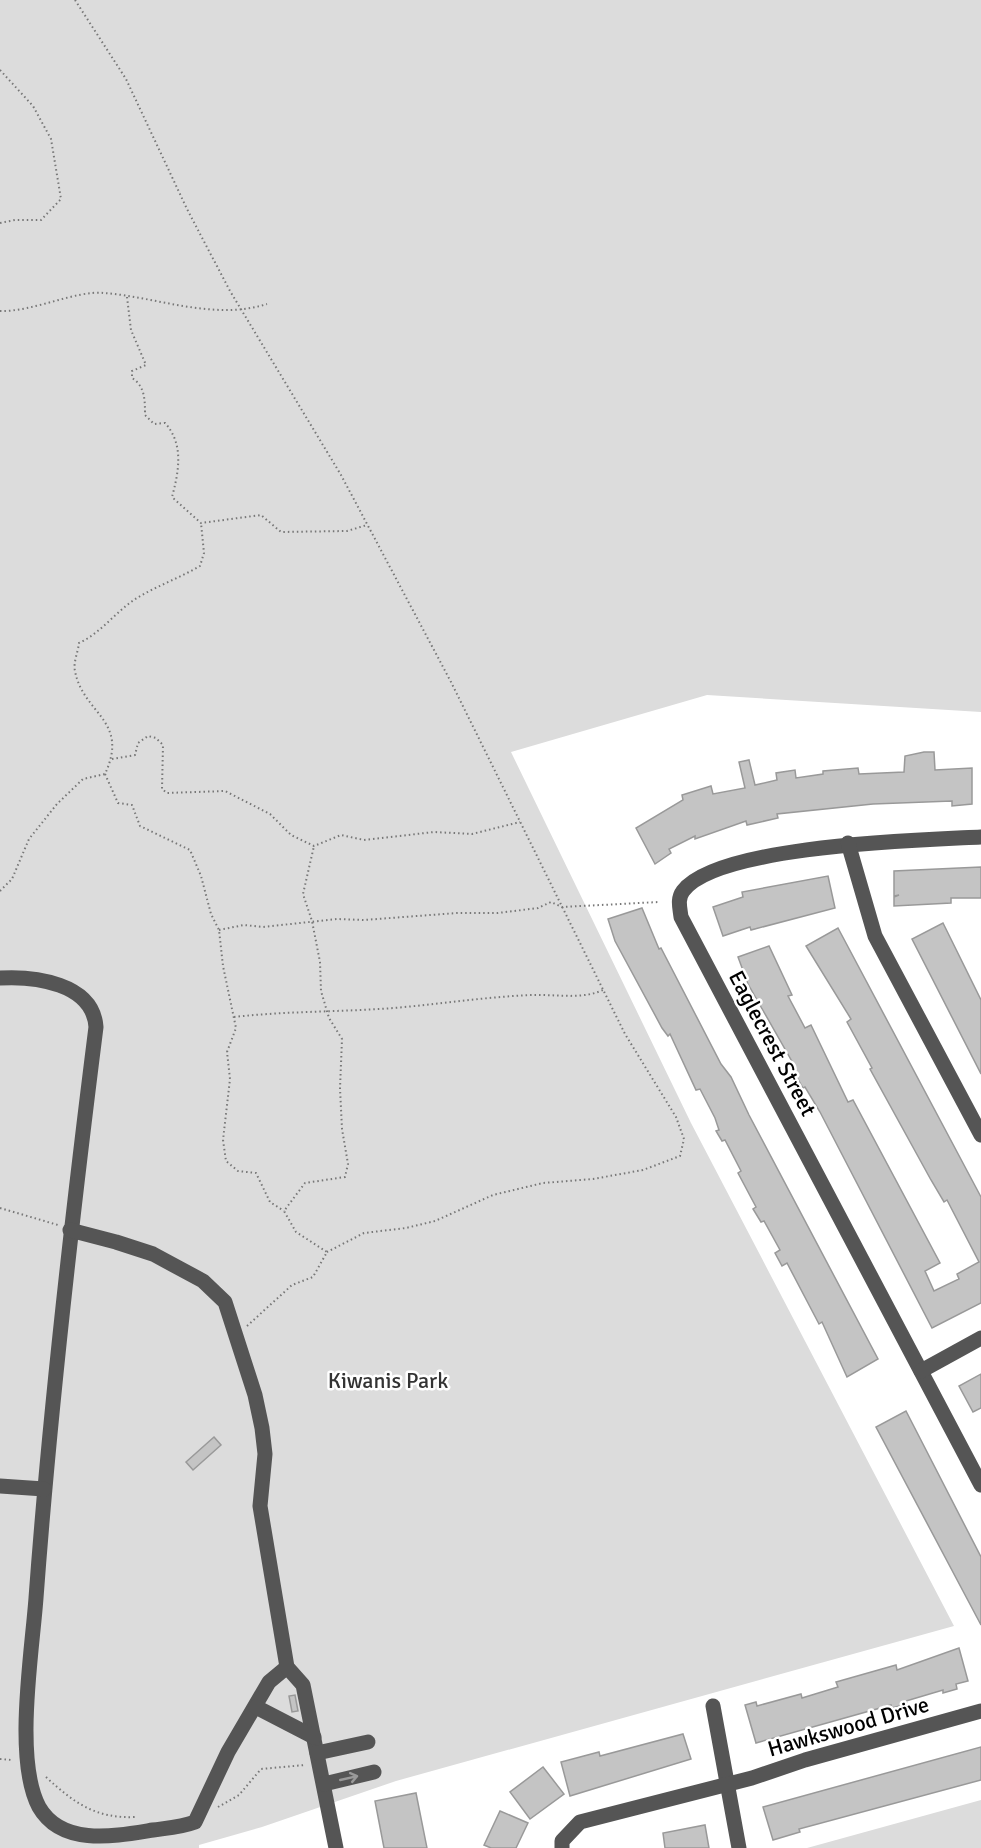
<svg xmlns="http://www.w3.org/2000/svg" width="981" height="1848" viewBox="0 0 981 1848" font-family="Signika,sans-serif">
<rect width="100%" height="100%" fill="#fff"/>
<g fill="#dcdcdc">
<polygon points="0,0 981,0 981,712 707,695 511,752 691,1123 954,1626 396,1781 262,1827 199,1845 199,1848 0,1848"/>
<polygon points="981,1800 981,1848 807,1848"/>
</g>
<g fill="#c4c4c4" stroke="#999" stroke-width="1.5">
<polygon points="924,752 934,752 935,770 972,768 972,804 952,806 952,801 873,804 777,814 778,818 747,825 746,821 695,839 695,836 669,849 671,853 655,864 636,828 683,800 682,795 711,786 713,794 745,788 739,762 749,760 755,785 777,780 776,773 795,770 796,778 823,774 823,771 858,768 859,774 904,772 905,756"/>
<polygon points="981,867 981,898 951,898 951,903 894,906 894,897 899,895 894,896 894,871"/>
<polygon points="828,876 835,908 751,930 750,927 723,936 713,907 743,897 742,892"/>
<polygon points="642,908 659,949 661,948 721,1064 731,1077 749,1115 878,1359 847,1377 822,1322 819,1324 787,1263 782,1266 775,1253 780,1250 764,1221 761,1222 753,1209 756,1207 738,1173 741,1171 725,1140 722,1141 716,1131 719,1130 715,1118 700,1089 696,1090 670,1034 668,1036 662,1028 615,941 608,919"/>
<polygon points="943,923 981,1000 981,1074 912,939"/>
<polygon points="838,928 981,1197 981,1303 932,1328 820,1112 805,1087 803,1088 791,1067 794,1065 748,984 738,957 769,946 792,995 788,996 805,1028 811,1025 848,1102 853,1100 940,1263 925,1271 934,1291 959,1279 957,1274 979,1262 947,1200 944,1202 931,1180 870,1069 872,1068 847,1022 851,1019 806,946"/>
<polygon points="981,1374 981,1408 973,1412 959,1386"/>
<polygon points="906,1411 981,1557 981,1625 876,1427"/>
<polygon points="214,1437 221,1445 193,1470 186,1462"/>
<polygon points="959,1648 968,1681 956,1684 957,1689 943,1693 943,1690 906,1701 907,1704 892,1708 891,1705 756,1743 745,1705 756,1702 757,1706 801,1694 802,1698 838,1687 836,1682 896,1665 897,1670"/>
<polygon points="295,1695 298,1711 292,1712 289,1696"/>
<polygon points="683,1734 691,1759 570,1796 561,1762 599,1752 600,1756"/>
<polygon points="981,1747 981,1780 799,1829 800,1832 773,1840 763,1807"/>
<polygon points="543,1767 564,1794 530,1819 510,1792"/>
<polygon points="416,1793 427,1848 384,1848 375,1801"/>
<polygon points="500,1811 528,1823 516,1848 491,1848 484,1845"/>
<polygon points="705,1825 709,1848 665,1848 663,1833"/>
</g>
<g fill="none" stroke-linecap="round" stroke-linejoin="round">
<g stroke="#777" stroke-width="2" stroke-dasharray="1.5 3" stroke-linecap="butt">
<polyline points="75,0 126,79 187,209 230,291 341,475 451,682 625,1034 676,1117 684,1139 680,1156 643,1170 593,1179 543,1183 493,1195 435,1221 406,1228 364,1233 327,1252"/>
<polyline points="0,70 33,106 51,139 61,199 41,220 15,220 0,223"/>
<path d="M127 297 131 330 146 365 132 371V378C145 386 145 400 145 415L154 424 165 423C184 444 179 471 172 497L201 523 261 515 281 532 347 531 367 525"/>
<path d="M0 311C33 312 76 290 104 293 157 297 214 321 267 304"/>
<polyline points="112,759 135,755 138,743 148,736 156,738 163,745 162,789 167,793 225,791 270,814 291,835 314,846 341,835 364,840 434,832 472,834 520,822"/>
<polyline points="105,774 118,803 132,805 140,826 190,850 201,876 211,914 219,930 223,966 236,1028 227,1052 230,1079 223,1140 226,1161 238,1171 256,1173 270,1202 284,1211"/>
<path d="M0 891 12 879 29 839 57 804 83 779 105 774C130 720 83 714 75 671 73 663 78 652 79 643 103 632 118 608 142 595 160 585 181 577 200 566L204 553 201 523"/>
<polyline points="219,930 244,925 263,927 337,919 364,920 457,913 498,913 538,908 551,902 562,907 659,902"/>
<path d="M234 1017C287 1011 341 1012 394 1008 440 1004 485 997 531 995 555 994 581 1000 603 990"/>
<polyline points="0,1208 58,1225"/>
<polyline points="247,1326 292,1285 313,1277 327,1252 296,1232 284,1211 305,1183 345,1177 348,1164 342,1129 340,1088 342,1039 329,1018 321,991 320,962 312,921 303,894 314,846"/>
<polyline points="0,1759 12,1760"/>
<path d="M46 1777C74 1803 96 1819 136 1817"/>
<polyline points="218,1807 239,1795 261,1769 305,1765"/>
</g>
<g stroke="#555" stroke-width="15">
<path d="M981 837C923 840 717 845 683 891 677 899 680 908 681 917L981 1485"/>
<polyline points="848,843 875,936 981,1135"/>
<path d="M0 978C34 976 93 983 96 1027 72 1217 50 1407 36 1598 32 1653 14 1760 39 1807 62 1847 116 1836 153 1830 167 1828 182 1827 195 1822L228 1752 269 1682 287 1667"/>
<polyline points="70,1230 116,1242 153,1254 203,1281 225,1302 255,1395 262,1428 265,1454 260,1506 287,1667 303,1685 336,1848"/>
<polyline points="921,1371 981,1338"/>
<polyline points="0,1486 44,1489"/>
<polyline points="713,1706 739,1848"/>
<polyline points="256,1707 314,1737"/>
<polyline points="317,1753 368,1742"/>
<polyline points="324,1784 374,1772"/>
<polyline points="562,1848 562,1841 580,1822 752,1778 805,1760 981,1711"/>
</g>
</g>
<defs><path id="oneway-shaft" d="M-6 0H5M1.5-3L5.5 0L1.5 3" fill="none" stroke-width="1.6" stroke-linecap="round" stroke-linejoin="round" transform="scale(1.5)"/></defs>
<use stroke="#999" href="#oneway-shaft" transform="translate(349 1778) rotate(-13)"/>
<g text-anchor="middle" stroke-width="5" stroke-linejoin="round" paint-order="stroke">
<g font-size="22" fill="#000" stroke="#fff">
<text transform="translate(773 1043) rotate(62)" y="8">Eaglecrest Street</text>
<text transform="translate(848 1726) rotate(-16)" y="8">Hawkswood Drive</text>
</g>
<g font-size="22" fill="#333" stroke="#fff">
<text x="388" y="1388">Kiwanis Park</text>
</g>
</g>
</svg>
